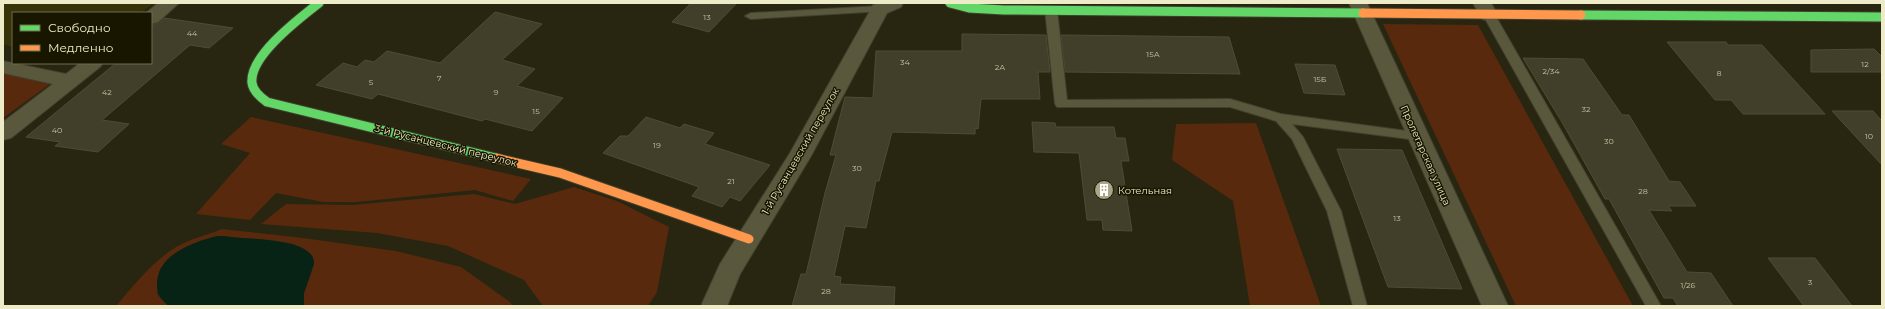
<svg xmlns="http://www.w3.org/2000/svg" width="1885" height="309" viewBox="0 0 1885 309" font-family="Montserrat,sans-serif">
<rect width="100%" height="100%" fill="#282610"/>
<polygon fill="#373308" points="3,3 155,3 140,13 13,13 13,47 3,44"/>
<g fill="#58290d">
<polygon points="1383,24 1478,25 1633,306 1516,306"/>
<polygon points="3,72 50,84 3,118"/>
<polygon points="251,117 531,179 513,201 475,190 357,202 323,202 276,193 250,220 196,214 250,153 221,144"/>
<polygon points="1256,123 1321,306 1250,306 1233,201 1172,160 1176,124"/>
<polygon points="574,187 617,201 669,227 657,292 648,306 543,306 524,280 448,246 377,233 261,224 286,204 352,205 474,194 515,204"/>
<path d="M222 229 303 238 396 251 461 267 510 302 513 306H304V293L312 270 310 253 293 244 265 240 223 236 202 240 181 250 168 259 160 269 157 294 169 306H116C134 285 152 262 176 247 190 239 207 235 222 229Z"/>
</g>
<path fill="#062316" d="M217 236C225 236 233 238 241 238 258 239 316 240 314 264L304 293V306H169C162 301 157 295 157 286 156 255 191 243 217 236Z"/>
<g fill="#413f29" stroke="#4e4c34">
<polygon points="691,3 737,3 709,32 672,22"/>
<polygon points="495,12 542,24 502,60 535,69 517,86 563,98 532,131 485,119 482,121 378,94 372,99 316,85 343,63 357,67 365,60 374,62 387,51 440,63"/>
<polygon points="164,18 233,28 209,48 190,45 102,120 129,124 98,152 55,146 60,142 26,137 116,63 151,63 151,25 158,23"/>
<polygon points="962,34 1046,35 1050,72 1038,72 1040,99 981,99 978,129 975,128 975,134 892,132 879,181 876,181 866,228 845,226 834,276 841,277 840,284 895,287 894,306 792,306 801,274 806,274 825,193 836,155 830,155 845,97 873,98 876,51 962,51"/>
<polygon points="1061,35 1229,37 1240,74 1065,72"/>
<polygon points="1667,42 1726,42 1728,45 1762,45 1825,114 1743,114 1731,100 1715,100"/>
<polygon points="1874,49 1882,57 1882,72 1811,72 1811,50"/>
<polygon points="1523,58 1583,59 1622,115 1629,115 1669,181 1680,182 1696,206 1668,206 1672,211 1649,210 1687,272 1711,273 1733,306 1678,306 1673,298 1664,298 1609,199 1605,199 1563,124"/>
<polygon points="1295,64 1335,65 1345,95 1304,93"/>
<polygon points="1832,111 1873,111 1882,121 1882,165"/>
<polygon points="646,117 680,128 684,124 714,133 705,144 770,165 740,201 730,197 722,207 692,196 699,187 603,153 620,136 628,136"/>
<polygon points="1032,122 1055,123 1056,127 1114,127 1116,138 1125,138 1129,161 1121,161 1132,231 1103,230 1102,220 1087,220 1079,153 1034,152"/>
<polygon points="1337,149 1402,150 1462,289 1388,287"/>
<polygon points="1768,258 1815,258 1852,306 1804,306"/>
</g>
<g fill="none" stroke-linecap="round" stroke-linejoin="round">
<defs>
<g id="lane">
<polygon points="880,6 884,7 886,9 884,11 751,19 745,16 751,13"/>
<polygon points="1051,7 1057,10 1067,100 1230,99 1281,114 1422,133 1423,136 1422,139 1417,140 1292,124 1303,137 1341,211 1367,306 1353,306 1327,211 1292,139 1276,121 1230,107 1057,107 1055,104 1045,10"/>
<polygon points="1489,12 1495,15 1661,306 1646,306 1483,15"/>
</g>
<g id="street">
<polygon points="158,3 179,3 158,22 151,24 151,13 146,13"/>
<polygon points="878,3 903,3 901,7 887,13 811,156 740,274 727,306 701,306 720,264 790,153 871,9 873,5"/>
<polygon points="1349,3 1367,3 1508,306 1482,306"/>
<polygon points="1473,3 1491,3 1498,15 1496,19 1489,21 1482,19"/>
<polygon points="3,61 66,74 80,63 103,63 100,67 11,138 3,140 3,122 53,84 3,73"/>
</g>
<g id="fast">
<path d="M319 3C300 18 249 56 252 83 253 91 260 97 267 102L496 158"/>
<polyline points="950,3 969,8 1004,10 1363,13"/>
<polyline points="1581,15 1882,17"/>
</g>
<g id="slow">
<polyline points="1363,13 1581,15"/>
<polyline points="496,158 560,173 749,239"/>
</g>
</defs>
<use href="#lane" stroke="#41402e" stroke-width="2"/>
<use href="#street" stroke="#41402e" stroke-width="2"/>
<use href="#fast" stroke="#41402e" stroke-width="11"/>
<use href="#slow" stroke="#41402e" stroke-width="11"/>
<use href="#lane" fill="#5a583c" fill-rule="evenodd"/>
<use href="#street" fill="#5a583c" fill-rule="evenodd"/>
<use href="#fast" stroke="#63d668" stroke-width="9"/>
<use href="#slow" stroke="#ff974d" stroke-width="9"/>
</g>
<defs>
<symbol id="building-disc" viewBox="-11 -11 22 22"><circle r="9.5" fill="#a9a788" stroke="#191600"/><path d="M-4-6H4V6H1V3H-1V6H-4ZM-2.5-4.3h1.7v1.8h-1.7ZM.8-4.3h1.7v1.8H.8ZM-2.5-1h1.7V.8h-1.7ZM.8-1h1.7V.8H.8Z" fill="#fff"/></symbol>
</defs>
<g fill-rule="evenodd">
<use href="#building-disc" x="1093" y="179" width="22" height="22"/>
</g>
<g text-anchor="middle" stroke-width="3" stroke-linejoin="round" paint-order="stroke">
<g font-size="8" fill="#c3c1a0">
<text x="707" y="20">13</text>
<text x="192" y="36">44</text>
<text x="1153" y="57">15А</text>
<text x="905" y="65">34</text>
<text x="1865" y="67">12</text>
<text x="1000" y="70">2А</text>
<text x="1551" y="74">2/34</text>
<text x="1719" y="76">8</text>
<text x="439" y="81">7</text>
<text x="1320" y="82">15Б</text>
<text x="371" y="85">5</text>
<text x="107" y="95">42</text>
<text x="496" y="95">9</text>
<text x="1586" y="112">32</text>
<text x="536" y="114">15</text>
<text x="57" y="133">40</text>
<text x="1869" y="139">10</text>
<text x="1609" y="144">30</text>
<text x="657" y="148">19</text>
<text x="857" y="171">30</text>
<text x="731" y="184">21</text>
<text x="1643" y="194">28</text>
<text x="1397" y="221">13</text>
<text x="1810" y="285">3</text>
<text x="1688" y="288">1/26</text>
<text x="826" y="294">28</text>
</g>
<g font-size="10" fill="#eeecc8" stroke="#191600">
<text transform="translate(446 145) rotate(14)" y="4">3-й Русанцевский переулок</text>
<text transform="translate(800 151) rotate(-60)" y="4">1-й Русанцевский переулок</text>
<text transform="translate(1426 155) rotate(66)" y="4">Пролетарская улица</text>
</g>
<g font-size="10" fill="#eeecc8" stroke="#191600" text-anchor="start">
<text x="1118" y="194">Котельная</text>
</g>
</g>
<rect width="1885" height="309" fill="none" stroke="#eeecc8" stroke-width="8"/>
<rect x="12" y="12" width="140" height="52" fill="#191600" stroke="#6e6c50"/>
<rect x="20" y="25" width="20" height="6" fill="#63d668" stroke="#6e6c50"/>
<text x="48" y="32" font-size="12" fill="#eeecc8">Свободно</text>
<rect x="20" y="45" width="20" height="6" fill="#ff974d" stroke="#6e6c50"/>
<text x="48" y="52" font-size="12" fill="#eeecc8">Медленно</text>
</svg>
